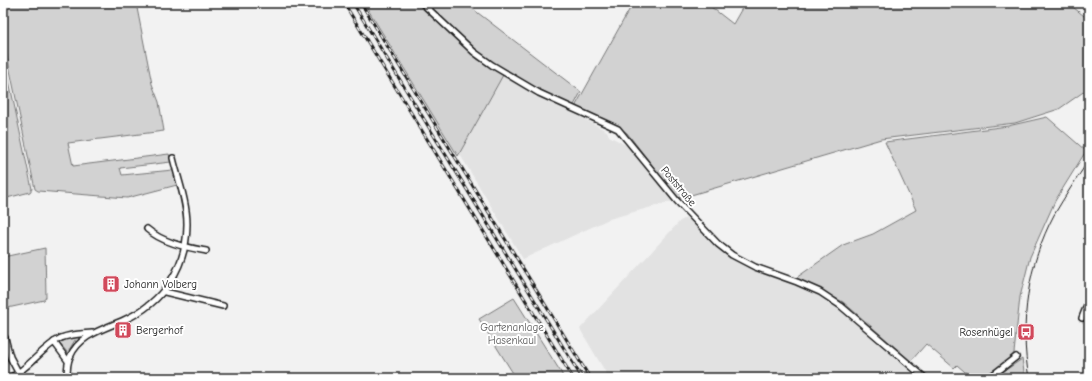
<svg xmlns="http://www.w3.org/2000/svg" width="1092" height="381" viewBox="0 0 1092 381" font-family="'Comic Neue',sans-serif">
<rect width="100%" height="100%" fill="#f2f2f2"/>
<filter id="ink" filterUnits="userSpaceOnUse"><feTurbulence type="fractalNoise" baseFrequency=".025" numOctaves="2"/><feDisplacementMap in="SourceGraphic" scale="8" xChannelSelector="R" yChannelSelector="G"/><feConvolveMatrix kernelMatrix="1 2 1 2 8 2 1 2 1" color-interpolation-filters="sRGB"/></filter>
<g filter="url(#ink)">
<g fill="#e2e2e2">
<polygon points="503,75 534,93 535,97 543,97 607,131 609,136 631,148 673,201 609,219 523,259 459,153"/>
<polygon points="686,218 693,221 713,243 737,261 816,294 840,308 920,378 609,378 580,329 680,221"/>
</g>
<g fill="#d2d2d2" stroke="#777">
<polygon points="3,3 136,3 152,84 159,102 164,131 68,143 73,166 169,154 171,162 120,168 122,175 173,170 177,185 127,198 38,191 35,189 3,37"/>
<polygon points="364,3 418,3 477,59 503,75 458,156"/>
<polygon points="426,3 465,3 581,92 573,107 505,71 477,52"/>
<polygon points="633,3 706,3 733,24 745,3 1068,3 1089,20 1089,88 1059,109 1015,123 881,139 681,198 677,197 627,133 619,127 577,109 576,105"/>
<polygon points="7,71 32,189 30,192 3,199 3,79"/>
<polygon points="1047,117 1086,151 1055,201 1030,257 1020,297 1014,353 1009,361 987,378 972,378 957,365 954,368 926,344 911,361 843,302 796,278 843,245 873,234 916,210 885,142 1008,126"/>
<polygon points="45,248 46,297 44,300 3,309 3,257"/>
<polygon points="514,298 562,374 562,378 516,378 479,319"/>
<polygon points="71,337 77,337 79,339 77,344 75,340 69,350 70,352 68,353 59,343"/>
<polygon points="1022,359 1025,378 994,378"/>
</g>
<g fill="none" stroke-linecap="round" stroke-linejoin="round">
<defs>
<g id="minor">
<polyline points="422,3 474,52 492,65 539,93 618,129 677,201 718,244 732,255 755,267 797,282 820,292 841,306 925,378"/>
<path d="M147 229C163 243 186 247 206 251"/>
<polyline points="165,292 223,306"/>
<polyline points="1082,318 1089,300"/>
<polyline points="5,338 10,357 18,372"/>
<polyline points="54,342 68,361"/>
<path d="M9 378C29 369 41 348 61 338 71 334 82 334 92 333"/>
<path d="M67 378C67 371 67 363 70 357 79 335 104 329 124 320 163 303 187 267 187 224 187 202 178 179 173 158"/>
<polyline points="989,378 1016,357"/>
</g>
</defs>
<use href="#minor" stroke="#1c1c1c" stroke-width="8"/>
<use href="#minor" stroke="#fff" stroke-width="5"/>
<path stroke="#1c1c1c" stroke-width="1" d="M1029 378C1019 323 1028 264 1054 215 1065 196 1077 178 1089 160"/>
<defs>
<g id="rail">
<polyline points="344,3 573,378"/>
<polyline points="353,3 582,378"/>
<polyline points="361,3 590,378"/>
<polyline points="733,377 734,378"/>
</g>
</defs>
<use href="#rail" stroke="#1c1c1c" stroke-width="3"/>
<use href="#rail" stroke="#fff" stroke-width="1.5" stroke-dasharray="4.5" stroke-linecap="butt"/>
</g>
</g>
<defs>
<symbol id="building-square" viewBox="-11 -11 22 22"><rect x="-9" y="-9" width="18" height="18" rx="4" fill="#d1495b" stroke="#fff"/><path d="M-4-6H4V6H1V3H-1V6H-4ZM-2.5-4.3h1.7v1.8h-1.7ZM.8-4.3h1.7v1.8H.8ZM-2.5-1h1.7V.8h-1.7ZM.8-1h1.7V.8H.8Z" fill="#fff"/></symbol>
<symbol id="bus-square" viewBox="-11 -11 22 22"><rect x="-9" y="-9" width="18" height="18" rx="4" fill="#d1495b" stroke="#fff"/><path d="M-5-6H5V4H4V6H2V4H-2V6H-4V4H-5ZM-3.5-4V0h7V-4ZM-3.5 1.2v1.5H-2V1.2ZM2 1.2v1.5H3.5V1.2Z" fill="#fff"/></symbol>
</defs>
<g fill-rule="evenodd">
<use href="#building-square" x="101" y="274" width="20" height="20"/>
<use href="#building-square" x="113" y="320" width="20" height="20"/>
<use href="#bus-square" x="1016" y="322" width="20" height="20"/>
</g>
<g text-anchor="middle" stroke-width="4" stroke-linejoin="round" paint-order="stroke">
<g font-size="11" fill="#1c1c1c" stroke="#fff">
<text transform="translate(679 186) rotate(50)" y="4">Poststraße</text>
</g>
<g font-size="11" fill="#1c1c1c" stroke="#fff" text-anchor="start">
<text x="124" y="288">Johann Volberg</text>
<text x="136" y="334">Bergerhof</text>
<text x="1013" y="336" text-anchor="end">Rosenhügel</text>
</g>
<g font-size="11" fill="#5c5c5c" stroke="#fff">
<text x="512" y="331">Gartenanlage<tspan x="512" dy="13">Hasenkaul</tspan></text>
</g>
</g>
<rect width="1092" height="381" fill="none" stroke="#fff" stroke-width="16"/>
<rect x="8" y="8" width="1076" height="365" fill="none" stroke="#1c1c1c" stroke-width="1.5" filter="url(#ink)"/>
</svg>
